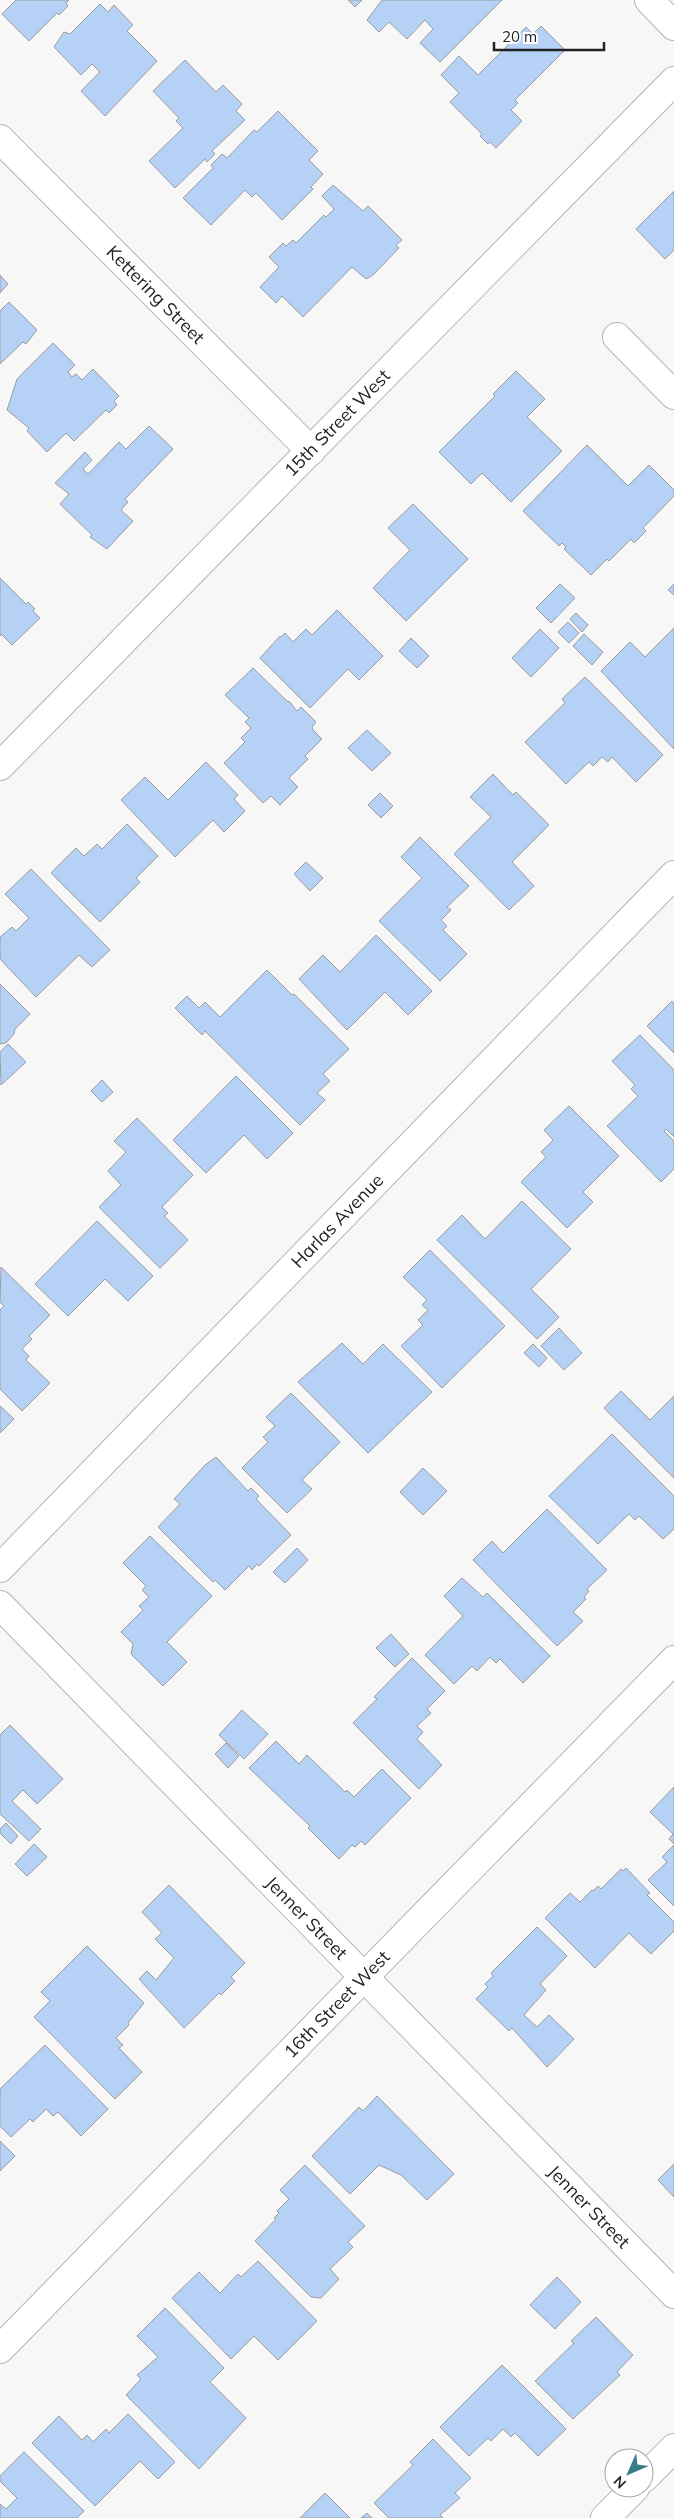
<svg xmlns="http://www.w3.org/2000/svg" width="674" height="2518" viewBox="0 0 674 2518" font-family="Mulish,sans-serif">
<rect width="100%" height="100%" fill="#f7f7f8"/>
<g fill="#b5d2f6" stroke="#9c9c9d">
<polygon points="16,0 69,0 66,3 68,6 59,15 57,13 29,41 2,14"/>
<polygon points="348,0 362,0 355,7"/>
<polygon points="382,0 502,0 440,62 420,43 433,29 425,20 407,39 389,22 379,32 367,20"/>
<polygon points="100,4 108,12 114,5 133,25 127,31 157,61 105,116 81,91 100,72 92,64 81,75 54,47 64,32 70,34"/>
<polygon points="541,26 565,50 515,100 518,103 511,110 522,121 496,148 490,142 488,144 480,136 482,134 450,102 459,93 441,75 459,56 478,75 526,27 533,34"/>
<polygon points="185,60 216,92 223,85 242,104 236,111 245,120 212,151 215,154 207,162 205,159 175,188 149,161 183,128 176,121 179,118 153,91"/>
<polygon points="278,111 318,151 309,160 323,174 311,187 313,189 282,220 256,193 252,197 245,190 211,225 183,198 213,168 211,165 222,154 227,158 254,130 257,132"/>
<polygon points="333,185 363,211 368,206 402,240 396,245 399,248 373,275 366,279 352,267 303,317 282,296 276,303 260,287 279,267 269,257 283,243 286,246 293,240 296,243 324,215 326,217 334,209 322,196"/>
<polygon points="674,191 674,250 665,259 636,229"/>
<polygon points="0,275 8,284 0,293"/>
<polygon points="9,302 37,330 26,344 23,342 0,364 0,311"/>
<polygon points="53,343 75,365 68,372 72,377 76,374 82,380 93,369 119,396 114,401 117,405 109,413 106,410 74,441 66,433 47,452 27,431 29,428 7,410 17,379"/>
<polygon points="516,371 545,399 527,417 562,451 511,502 482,473 471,484 439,452 495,396 493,394"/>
<polygon points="149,426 173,449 125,499 128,502 121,510 133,521 107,549 90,537 92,535 60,504 69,494 55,483 85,452 92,460 83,469 88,474 119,442 126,449"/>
<polygon points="587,445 628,486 649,465 674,490 674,496 643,528 646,531 634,543 631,539 609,561 607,559 591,575 564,549 566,547 562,543 559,546 523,511"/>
<polygon points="413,504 468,559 406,621 373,588 410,550 388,528"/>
<polygon points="0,578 26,604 28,602 35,609 33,611 40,618 12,645 1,634 0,636"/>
<polygon points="560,584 575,598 551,623 536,608"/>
<polygon points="674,584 674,595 668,590"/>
<polygon points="337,610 383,656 359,680 348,669 310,708 260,658 280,636 281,637 285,633 293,642 306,629 312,635"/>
<polygon points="576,613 588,625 582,632 570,619"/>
<polygon points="568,622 579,633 569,643 558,632"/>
<polygon points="674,628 674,749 601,671 630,642 645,657"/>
<polygon points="540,629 559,648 531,677 512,658"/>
<polygon points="584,634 603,652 592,665 573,646"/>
<polygon points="411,638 429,656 417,668 399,651"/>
<polygon points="253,668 288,702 289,701 297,711 301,707 316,722 312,727 313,730 322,739 305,756 308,759 289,778 298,787 280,805 271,796 263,803 224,763 245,742 241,738 251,728 245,722 249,718 225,695"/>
<polygon points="585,677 663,755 636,782 612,757 608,762 602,757 593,766 589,762 566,784 525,742 565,703 562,699"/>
<polygon points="367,730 391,753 372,771 348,748"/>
<polygon points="206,762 238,795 234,799 245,811 224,832 213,820 175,857 121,800 145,777 168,800"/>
<polygon points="493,774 513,795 516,792 549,825 512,862 534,886 509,910 454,854 491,817 470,797"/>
<polygon points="380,793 393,806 381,818 368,805"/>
<polygon points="127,824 158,856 136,878 140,882 100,922 51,873 76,848 84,856 97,844 102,849"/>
<polygon points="420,837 469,886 447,907 451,910 441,920 447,926 443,930 467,954 440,981 379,921 422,878 401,857"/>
<polygon points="306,862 323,878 310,891 294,874"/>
<polygon points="31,869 110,950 92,967 79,955 36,997 0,959 0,937 12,927 16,931 29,918 5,894"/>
<polygon points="376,935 432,991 408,1015 385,992 347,1030 299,979 323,955 340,972"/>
<polygon points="267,970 292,995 294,994 349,1049 323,1074 330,1081 317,1093 325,1100 300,1125 205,1031 202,1035 175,1008 187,996 199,1008 205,1002 220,1017"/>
<polygon points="0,984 30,1014 15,1029 14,1034 6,1043 0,1044"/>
<polygon points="672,1001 674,1004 674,1053 647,1026"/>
<polygon points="640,1035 674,1070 674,1137 666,1129 664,1131 674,1141 674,1169 661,1182 607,1126 638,1096 631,1089 635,1085 612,1061"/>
<polygon points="8,1044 26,1062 1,1085 0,1052"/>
<polygon points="236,1076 293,1133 267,1159 244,1135 206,1173 173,1140"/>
<polygon points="102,1080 113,1092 102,1102 91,1091"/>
<polygon points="569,1106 619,1156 583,1192 593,1202 567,1228 521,1182 546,1157 541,1152 553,1140 544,1130"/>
<polygon points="137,1118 193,1175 162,1207 168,1213 164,1216 188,1240 160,1268 99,1207 121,1185 108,1171 126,1152 114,1141"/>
<polygon points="522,1201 571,1249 531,1289 559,1317 537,1339 437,1240 462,1215 485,1239"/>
<polygon points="97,1221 153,1276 128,1301 105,1279 68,1316 35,1284"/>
<polygon points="430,1250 505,1326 442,1388 401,1346 423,1325 418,1320 428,1310 422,1305 427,1300 403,1277"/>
<polygon points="1,1267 50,1315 29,1336 32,1339 22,1349 29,1356 26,1360 50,1383 22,1411 0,1389 0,1310 4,1306 0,1302"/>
<polygon points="559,1328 582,1353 564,1370 541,1346"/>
<polygon points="342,1343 363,1364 383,1344 432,1392 368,1453 298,1382"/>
<polygon points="533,1344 547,1358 539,1367 524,1353"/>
<polygon points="621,1391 650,1420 674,1396 674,1478 604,1408"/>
<polygon points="291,1393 340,1442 302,1480 312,1489 287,1513 242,1468 268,1442 263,1437 275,1426 266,1417"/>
<polygon points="0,1406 14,1419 0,1433"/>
<polygon points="612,1434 674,1496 674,1529 663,1539 639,1516 635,1520 629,1514 598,1544 549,1496"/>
<polygon points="216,1457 248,1491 251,1488 259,1496 256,1499 291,1535 259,1566 257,1564 252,1570 249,1566 225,1590 215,1580 213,1582 158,1527 180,1504 174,1499 205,1465"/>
<polygon points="423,1468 447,1491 423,1515 400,1492"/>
<polygon points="547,1509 607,1570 587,1589 589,1591 584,1597 586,1599 573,1612 583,1621 557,1646 473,1560 492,1541 503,1553"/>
<polygon points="150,1536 212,1596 167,1642 187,1662 163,1686 131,1654 133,1644 121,1632 143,1610 139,1606 149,1597 142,1590 146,1586 123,1563"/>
<polygon points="297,1548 308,1560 285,1583 273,1572"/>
<polygon points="462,1578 483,1597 487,1593 550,1656 523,1683 500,1659 496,1663 490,1657 477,1671 472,1666 454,1684 425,1655 463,1616 444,1596"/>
<polygon points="391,1634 409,1654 395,1667 376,1648"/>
<polygon points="412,1658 445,1691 427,1709 431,1713 417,1726 423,1732 417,1739 442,1765 419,1789 353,1723 377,1699 374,1697"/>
<polygon points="242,1710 268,1734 244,1759 219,1735"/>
<polygon points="10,1725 63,1779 37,1804 23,1790 12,1801 41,1829 29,1841 0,1814 0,1735"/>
<polygon points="276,1741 299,1764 307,1755 345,1792 347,1790 354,1797 382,1769 411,1798 365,1845 361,1841 355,1847 352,1845 339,1859 308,1828 310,1826 249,1768"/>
<polygon points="226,1743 239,1756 228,1768 215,1754"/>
<polygon points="674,1787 674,1844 669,1839 673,1834 650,1812"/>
<polygon points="6,1823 18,1836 11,1844 0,1833 0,1829"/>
<polygon points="34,1844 47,1857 27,1876 15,1864"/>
<polygon points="674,1845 674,1906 648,1880 667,1862 662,1857"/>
<polygon points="626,1868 650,1893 647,1895 674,1922 674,1931 651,1954 629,1933 595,1968 545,1918 570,1893 580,1902 592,1890 593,1891 598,1886 601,1889 621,1869 623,1871"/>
<polygon points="169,1885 245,1963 231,1977 235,1981 221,1995 219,1993 184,2028 139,1979 147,1971 156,1980 174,1958 155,1939 162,1933 142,1912"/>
<polygon points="537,1927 567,1956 540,1984 546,1990 524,2015 537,2027 549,2015 574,2039 547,2067 512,2028 509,2031 476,1999 488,1987 485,1984 493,1976 491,1973"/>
<polygon points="87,1946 144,2003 128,2023 129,2025 116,2038 123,2045 119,2048 142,2072 115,2099 34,2017 50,2001 41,1992"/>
<polygon points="45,2045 108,2109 81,2136 58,2112 53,2116 46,2109 33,2122 30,2119 11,2137 0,2126 0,2089"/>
<polygon points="377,2096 454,2174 427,2200 401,2175 379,2165 350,2194 312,2156 359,2107 363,2111"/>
<polygon points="0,2141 15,2156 0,2171"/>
<polygon points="674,2164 674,2197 658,2180"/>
<polygon points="305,2165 365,2226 348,2242 353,2247 330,2269 339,2279 321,2298 311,2297 255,2241 276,2219 274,2218 279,2213 277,2211 289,2199 280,2190"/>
<polygon points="258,2261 317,2321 278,2360 254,2336 231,2359 172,2298 199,2272 220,2293 238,2274 241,2277"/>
<polygon points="557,2277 581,2302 555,2329 530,2305"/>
<polygon points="165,2308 224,2368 210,2382 246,2418 199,2469 126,2395 141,2379 137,2375 158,2357 137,2336"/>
<polygon points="596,2317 633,2355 617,2372 620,2375 573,2419 535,2381 574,2343 571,2341"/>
<polygon points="502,2365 566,2429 538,2456 515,2433 511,2437 503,2429 491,2441 488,2438 469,2456 440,2427"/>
<polygon points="128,2414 175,2462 158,2479 140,2461 95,2506 32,2443 59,2416 82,2440 87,2435 93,2442 106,2429 109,2433"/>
<polygon points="433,2439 471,2478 455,2493 460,2498 440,2515 443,2518 389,2518 374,2503 413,2465 410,2462"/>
<polygon points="24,2452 84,2511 77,2518 0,2518 0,2504 6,2509 17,2498 0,2481 0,2476"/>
<polygon points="325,2493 350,2518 300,2518"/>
<polygon points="367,2513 372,2518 361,2518"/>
</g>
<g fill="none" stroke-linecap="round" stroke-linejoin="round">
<defs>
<g id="minor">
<polyline points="649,0 674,26"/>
<path id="s1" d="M0 139 311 451"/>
<polyline points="617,337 674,395"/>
<path id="s2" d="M0 1568 674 875"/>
<path id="s3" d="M0 1605 674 2294"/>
<path id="s4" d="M0 2349 674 1660"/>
<polyline points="644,2478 674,2448"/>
<polyline points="605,2518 635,2488"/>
</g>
<g id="tertiary">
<path id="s5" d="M0 766 674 81"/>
</g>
</defs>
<use href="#minor" stroke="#b5b5b6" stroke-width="30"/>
<use href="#tertiary" stroke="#b5b5b6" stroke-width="30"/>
<use href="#minor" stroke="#fff" stroke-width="28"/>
<use href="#tertiary" stroke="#fff" stroke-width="28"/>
</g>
<g text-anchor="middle" stroke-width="5" stroke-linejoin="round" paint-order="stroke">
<g font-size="18" fill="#212222" stroke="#fff">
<text dy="6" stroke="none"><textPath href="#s1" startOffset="220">Kettering Street</textPath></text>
<text dy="6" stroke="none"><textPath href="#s5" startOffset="481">15th Street West</textPath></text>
<text dy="6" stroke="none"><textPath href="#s2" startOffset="484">Harlas Avenue</textPath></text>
<text dy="6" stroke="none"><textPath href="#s3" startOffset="438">Jenner Street</textPath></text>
<text dy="6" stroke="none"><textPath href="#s4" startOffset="482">16th Street West</textPath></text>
<text dy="6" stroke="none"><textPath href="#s3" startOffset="842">Jenner Street</textPath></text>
</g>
</g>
<g transform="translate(629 2473) rotate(225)"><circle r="24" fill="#ffffff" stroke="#a6a7a7"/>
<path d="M0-4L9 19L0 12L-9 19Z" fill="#367d88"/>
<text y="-8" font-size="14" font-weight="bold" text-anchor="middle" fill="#212222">N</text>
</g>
<path d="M494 42v8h110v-8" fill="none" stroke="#212222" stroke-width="2.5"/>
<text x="502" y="42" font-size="15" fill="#212222" stroke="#ffffff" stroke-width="4" paint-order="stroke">20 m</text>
</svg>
